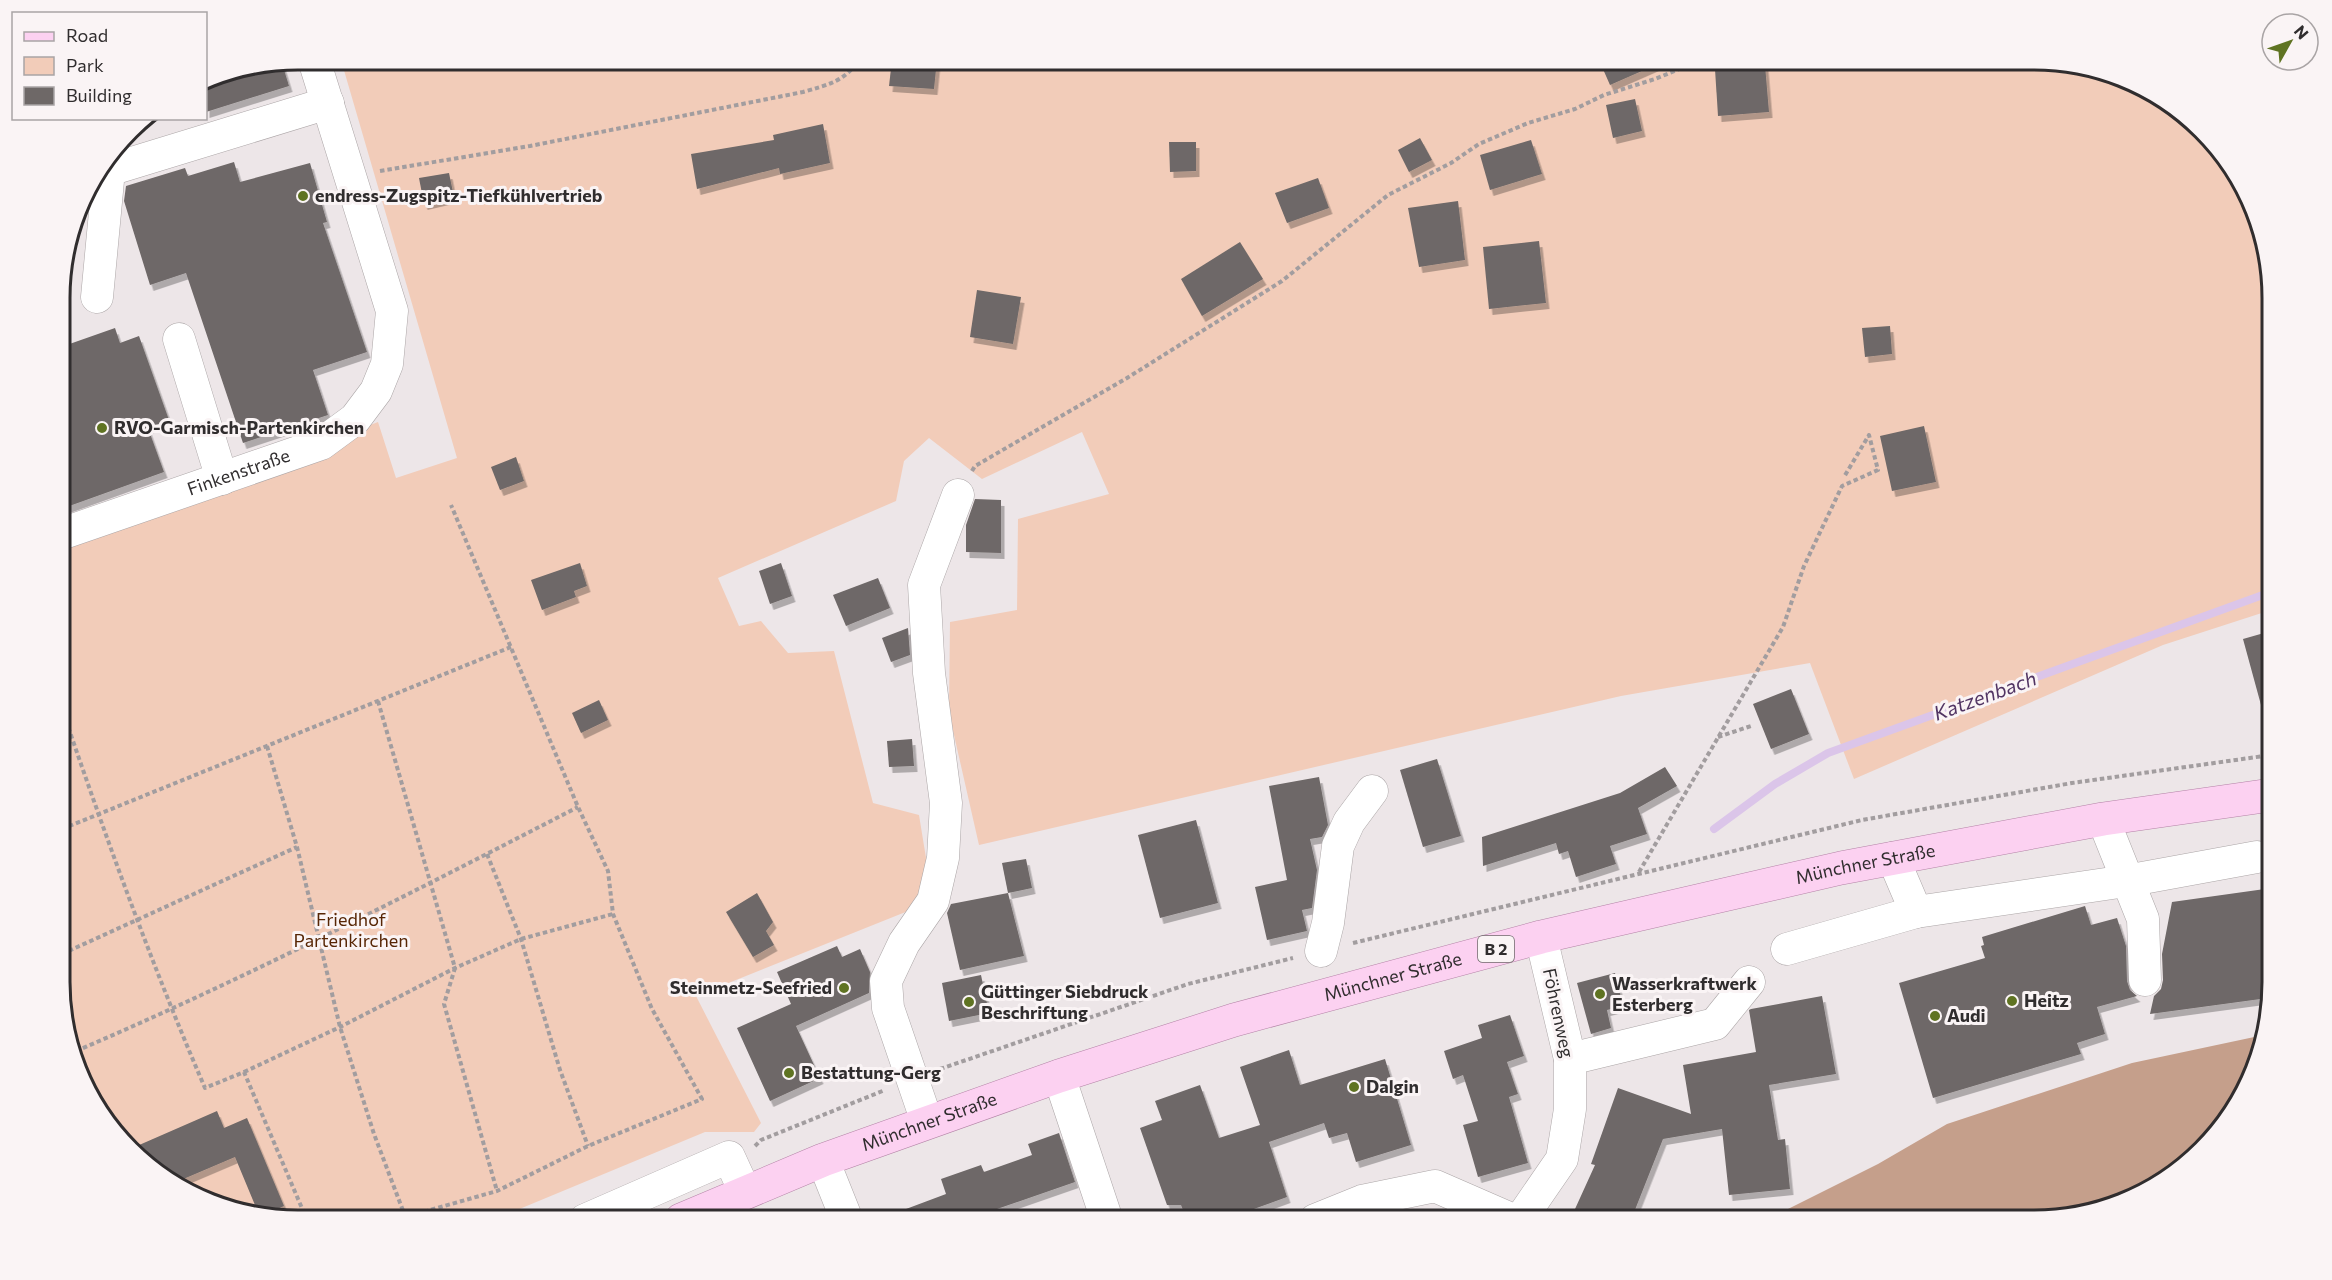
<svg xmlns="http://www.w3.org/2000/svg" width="2332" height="1280" viewBox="0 0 2332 1280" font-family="Commissioner,sans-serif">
<defs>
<filter id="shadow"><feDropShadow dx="3.5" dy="6" stdDeviation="0" flood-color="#0004"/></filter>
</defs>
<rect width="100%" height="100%" fill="#ede6e8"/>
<polygon fill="#f2ccb9" points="341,60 2034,60 2139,85 2191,119 2232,166 2270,268 2271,610 2163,645 1854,779 1810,663 1621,696 979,845 949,713 950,622 1017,610 1018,519 1109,494 1082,432 982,479 929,438 904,461 896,501 718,578 739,626 761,621 788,653 834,651 873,803 919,815 933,901 696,996 761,1123 754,1132 705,1132 493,1220 298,1220 193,1195 141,1161 100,1114 62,1013 61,546 378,422 396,478 457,458"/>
<polygon fill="#c59f8b" points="2259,1036 2247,1087 2213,1139 2168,1178 2110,1207 2049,1220 1777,1220 1776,1215 1878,1164 1947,1124 2132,1063"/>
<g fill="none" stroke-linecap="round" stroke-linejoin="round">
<polyline stroke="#dbc5e9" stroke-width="8" points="1714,829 1775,784 1828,753 2271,592"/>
</g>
<g fill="#6e6867" filter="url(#shadow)">
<polygon points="892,60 937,60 934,89 889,86"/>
<polygon points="1599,60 1667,60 1610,85"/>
<polygon points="282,63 289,86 206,112 206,79"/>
<polygon points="1765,65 1769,112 1718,116 1715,69"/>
<polygon points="1635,99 1642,131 1613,138 1606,105"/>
<polygon points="823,124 830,163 780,174 779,168 697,189 691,154 774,140 773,135"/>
<polygon points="1420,138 1432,160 1409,172 1398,150"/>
<polygon points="1531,140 1542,174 1490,190 1480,155"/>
<polygon points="1169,142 1196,142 1196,171 1170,172"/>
<polygon points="234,162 240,182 310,163 327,222 323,223 367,352 313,370 328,415 243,443 186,273 150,285 124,201 126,186 185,168 188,176"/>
<polygon points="449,173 454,197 424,204 419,178"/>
<polygon points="1318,178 1329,208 1287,223 1275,193"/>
<polygon points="1458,201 1465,260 1419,267 1408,208"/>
<polygon points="1539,241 1546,303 1489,309 1483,247"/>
<polygon points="1240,242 1263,279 1202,316 1181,279"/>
<polygon points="977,290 1021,297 1013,344 970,337"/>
<polygon points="1890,326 1892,354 1865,357 1862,328"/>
<polygon points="115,328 120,343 139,336 169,420 148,428 164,472 61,509 61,347"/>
<polygon points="1924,426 1936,482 1892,491 1880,436"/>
<polygon points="516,457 524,481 500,490 491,467"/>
<polygon points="975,499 1001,500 1001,553 966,552 966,525"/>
<polygon points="580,563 587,586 574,591 576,597 542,610 531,580"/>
<polygon points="781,563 792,596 770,604 759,571"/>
<polygon points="878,578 890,608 846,626 833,595"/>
<polygon points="908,628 910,655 891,662 882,638"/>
<polygon points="2271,631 2271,715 2264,716 2243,639"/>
<polygon points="1791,689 1809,734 1771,749 1753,704"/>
<polygon points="599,700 608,720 581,733 572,713"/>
<polygon points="912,739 914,766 889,767 887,741"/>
<polygon points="1437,759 1461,836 1423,847 1400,770"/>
<polygon points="1665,767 1677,786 1638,808 1647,834 1610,846 1616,864 1576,877 1568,851 1559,854 1556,843 1483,866 1482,837 1620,793"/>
<polygon points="1319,777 1328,825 1322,837 1310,839 1317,870 1312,908 1302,910 1307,931 1267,940 1255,887 1287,880 1269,786"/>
<polygon points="1196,820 1218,903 1160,918 1138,835"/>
<polygon points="1026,859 1032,888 1008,893 1002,863"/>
<polygon points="2272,888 2272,982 2268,998 2150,1014 2154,996 2161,989 2163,980 2162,954 2172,902"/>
<polygon points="757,893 773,922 766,931 774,945 753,957 726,912"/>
<polygon points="1008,893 1024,956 960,970 947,913 951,904"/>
<polygon points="2085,906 2091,925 2117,918 2126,946 2127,981 2130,990 2137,996 2097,1007 2105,1034 2077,1043 2081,1054 1933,1098 1899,983 1985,958 1981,946 1984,945 1982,937"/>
<polygon points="837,946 842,957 860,949 870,972 869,993 796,1026 820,1078 770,1101 737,1028 791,1004 777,972"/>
<polygon points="1615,973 1623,1006 1607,1010 1611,1028 1591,1034 1577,983"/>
<polygon points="981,975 989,1013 949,1021 942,983"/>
<polygon points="1822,996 1836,1074 1769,1085 1778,1140 1785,1139 1790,1189 1729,1195 1722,1129 1663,1139 1631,1220 1570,1220 1595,1165 1591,1164 1618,1088 1691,1114 1683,1065 1756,1052 1749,1010 1751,1009"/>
<polygon points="1510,1015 1524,1056 1507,1062 1518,1094 1509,1097 1528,1163 1478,1177 1463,1125 1478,1121 1463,1075 1453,1079 1444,1051 1482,1038 1478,1025"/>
<polygon points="1289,1050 1300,1085 1385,1059 1411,1145 1356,1162 1347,1133 1329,1138 1324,1123 1269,1142 1287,1197 1223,1220 1187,1220 1181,1205 1167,1205 1140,1128 1162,1120 1155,1101 1200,1085 1219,1138 1260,1125 1240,1067"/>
<polygon points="217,1111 224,1128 247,1118 284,1206 268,1213 257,1210 235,1157 174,1183 141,1161 130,1149"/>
<polygon points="1059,1133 1075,1182 997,1209 998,1212 977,1220 883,1220 882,1218 946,1194 941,1179 981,1165 984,1172 1032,1155 1028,1144"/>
</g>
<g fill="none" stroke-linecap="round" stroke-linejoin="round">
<defs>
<g id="minor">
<polyline points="97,297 109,170 328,103"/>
<polyline points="179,339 222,479"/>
<path id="s1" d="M61 534 321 444 355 419 376 391 387 364 392 311 314 60"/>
<polyline points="2103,819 2143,919 2145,980"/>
<polyline points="1893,858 1916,912"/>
<polyline points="1787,949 1916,912 2126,881 2257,857"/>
<polyline points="1321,951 1328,923 1338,846 1349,822 1372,791"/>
<polyline points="1570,1059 1715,1024 1749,982"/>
<polyline points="1059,1076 1107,1220"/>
<polyline points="927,1122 888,1008 886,981 904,943 933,901 943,858 946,803 929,673 924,585 958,495"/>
<polyline points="823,1160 847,1220"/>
<polyline points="585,1220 729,1157 745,1192"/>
<polyline points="1315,1220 1362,1201 1435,1186 1513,1220"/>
<polyline points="1520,1220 1562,1159 1570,1109 1570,1059 1541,937"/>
</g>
<g id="major">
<path id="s2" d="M681 1220 823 1160 1059 1076 1234 1020 1541 937 1841 868 2103 819 2271 795"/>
</g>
</defs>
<use href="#minor" stroke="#aca6a7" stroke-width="33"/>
<use href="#major" stroke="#b383a6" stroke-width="34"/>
<g stroke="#a29d9f" stroke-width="4" stroke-dasharray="4.5 3" stroke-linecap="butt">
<path d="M380 171 530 146 803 92C827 85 844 82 859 60"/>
<polyline points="972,471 975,466 1127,378 1282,281 1388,195 1451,163 1479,144 1528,123 1575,109 1604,95 1655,79 1701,60"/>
<polyline points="378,701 455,968 444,1004 497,1191"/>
<path d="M61 706C105 835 151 963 205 1088L244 1072 304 1213 298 1220"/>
<polyline points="1718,737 1751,726"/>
<polyline points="267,746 297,847 340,1027 374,1134 405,1216"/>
<polyline points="62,829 511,647"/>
<polyline points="487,854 521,939 560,1070 588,1146"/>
<polyline points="1639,872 1783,627 1804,566 1842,486 1878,470 1869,435 1844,477"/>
<polyline points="1353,943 1862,820 2072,783 2271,755"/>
<polyline points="62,954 297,847"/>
<path d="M76 1051C247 978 413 892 578 807"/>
<polyline points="940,1069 1188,984 1293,958"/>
<polyline points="244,1072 340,1027 455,968 521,939 613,914"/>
<polyline points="755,1146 761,1140 885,1090"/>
<polyline points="395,1220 497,1191 588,1146 702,1099 652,1009 613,914 608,871 578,807 451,505"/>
</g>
<use href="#minor" stroke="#fff" stroke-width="32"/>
<use href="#major" stroke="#fcd1f1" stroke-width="33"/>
</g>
<g fill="#5f7322" stroke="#faf4f5" stroke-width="2">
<circle cx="303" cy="196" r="6"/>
<circle cx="102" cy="428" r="6"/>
<circle cx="844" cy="988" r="6"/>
<circle cx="1600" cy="994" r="6"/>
<circle cx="2012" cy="1001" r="6"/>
<circle cx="969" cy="1002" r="6"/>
<circle cx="1935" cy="1016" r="6"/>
<circle cx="789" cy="1073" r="6"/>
<circle cx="1354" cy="1087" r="6"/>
</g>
<g text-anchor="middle" stroke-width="6" stroke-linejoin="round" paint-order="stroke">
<rect fill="#faf4f5" stroke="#6d696a" stroke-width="1.5" x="1478" y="936" width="36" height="26" rx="4.5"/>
<g font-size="16" font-weight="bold" fill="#302d2e">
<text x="1496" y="955">B 2</text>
</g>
<g font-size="18" font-weight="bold" fill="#302d2e" stroke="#faf4f5" text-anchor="start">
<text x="315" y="202">endress-Zugspitz-Tiefkühlvertrieb</text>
<text x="114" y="434">RVO-Garmisch-Partenkirchen</text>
<text x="1612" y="990">Wasserkraftwerk<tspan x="1612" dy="21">Esterberg</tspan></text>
<text x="832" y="994" text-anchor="end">Steinmetz-Seefried</text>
<text x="981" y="998">Güttinger Siebdruck<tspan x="981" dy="21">Beschriftung</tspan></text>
<text x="2024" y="1007">Heitz</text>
<text x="1947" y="1022">Audi</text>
<text x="801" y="1079">Bestattung-Gerg</text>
<text x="1366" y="1093">Dalgin</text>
</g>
<g font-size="18" fill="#302d2e" stroke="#faf4f5">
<text dy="6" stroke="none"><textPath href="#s1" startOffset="188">Finkenstraße</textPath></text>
<text dy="6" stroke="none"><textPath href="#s2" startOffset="1239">Münchner Straße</textPath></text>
<text dy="6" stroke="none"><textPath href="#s2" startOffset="753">Münchner Straße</textPath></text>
<text transform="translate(1558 1013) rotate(78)" y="6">Föhrenweg</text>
<text dy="6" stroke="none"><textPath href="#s2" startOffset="267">Münchner Straße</textPath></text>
</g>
<g font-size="18" fill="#572605" stroke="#faf4f5">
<text x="351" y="926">Friedhof<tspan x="351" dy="21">Partenkirchen</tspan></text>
</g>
<g font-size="20" font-style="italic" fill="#513463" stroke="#faf4f5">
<text transform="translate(1985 696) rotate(-20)" y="7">Katzenbach</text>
</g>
</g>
<path d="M0 0H2332V1280H0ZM298 70H2034A228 228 0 0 1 2262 298V982A228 228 0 0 1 2034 1210H298A228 228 0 0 1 70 982V298A228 228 0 0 1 298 70Z" fill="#faf4f5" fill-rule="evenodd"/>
<path fill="none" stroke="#302d2e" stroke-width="3" d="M298 70H2034A228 228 0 0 1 2262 298V982A228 228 0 0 1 2034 1210H298A228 228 0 0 1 70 982V298A228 228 0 0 1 298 70Z"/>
<rect x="12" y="12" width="195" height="108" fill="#faf4f5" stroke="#a9a4a5" stroke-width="1.5"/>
<rect x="24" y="32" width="30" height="9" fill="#fcd1f1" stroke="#a9a4a5" stroke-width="1.5"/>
<text x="66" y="42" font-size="18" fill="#302d2e">Road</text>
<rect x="24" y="57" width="30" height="18" fill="#f2ccb9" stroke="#a9a4a5" stroke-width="1.5"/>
<text x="66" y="72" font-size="18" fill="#302d2e">Park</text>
<rect x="24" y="87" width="30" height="18" fill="#6e6867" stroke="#a9a4a5" stroke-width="1.5"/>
<text x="66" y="102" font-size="18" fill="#302d2e">Building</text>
<g transform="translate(2290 42) rotate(50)"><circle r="28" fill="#faf4f5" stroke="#a9a4a5" stroke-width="1.5"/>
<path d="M0-4.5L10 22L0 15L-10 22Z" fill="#5f7322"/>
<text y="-9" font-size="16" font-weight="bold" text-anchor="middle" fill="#302d2e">N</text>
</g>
</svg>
